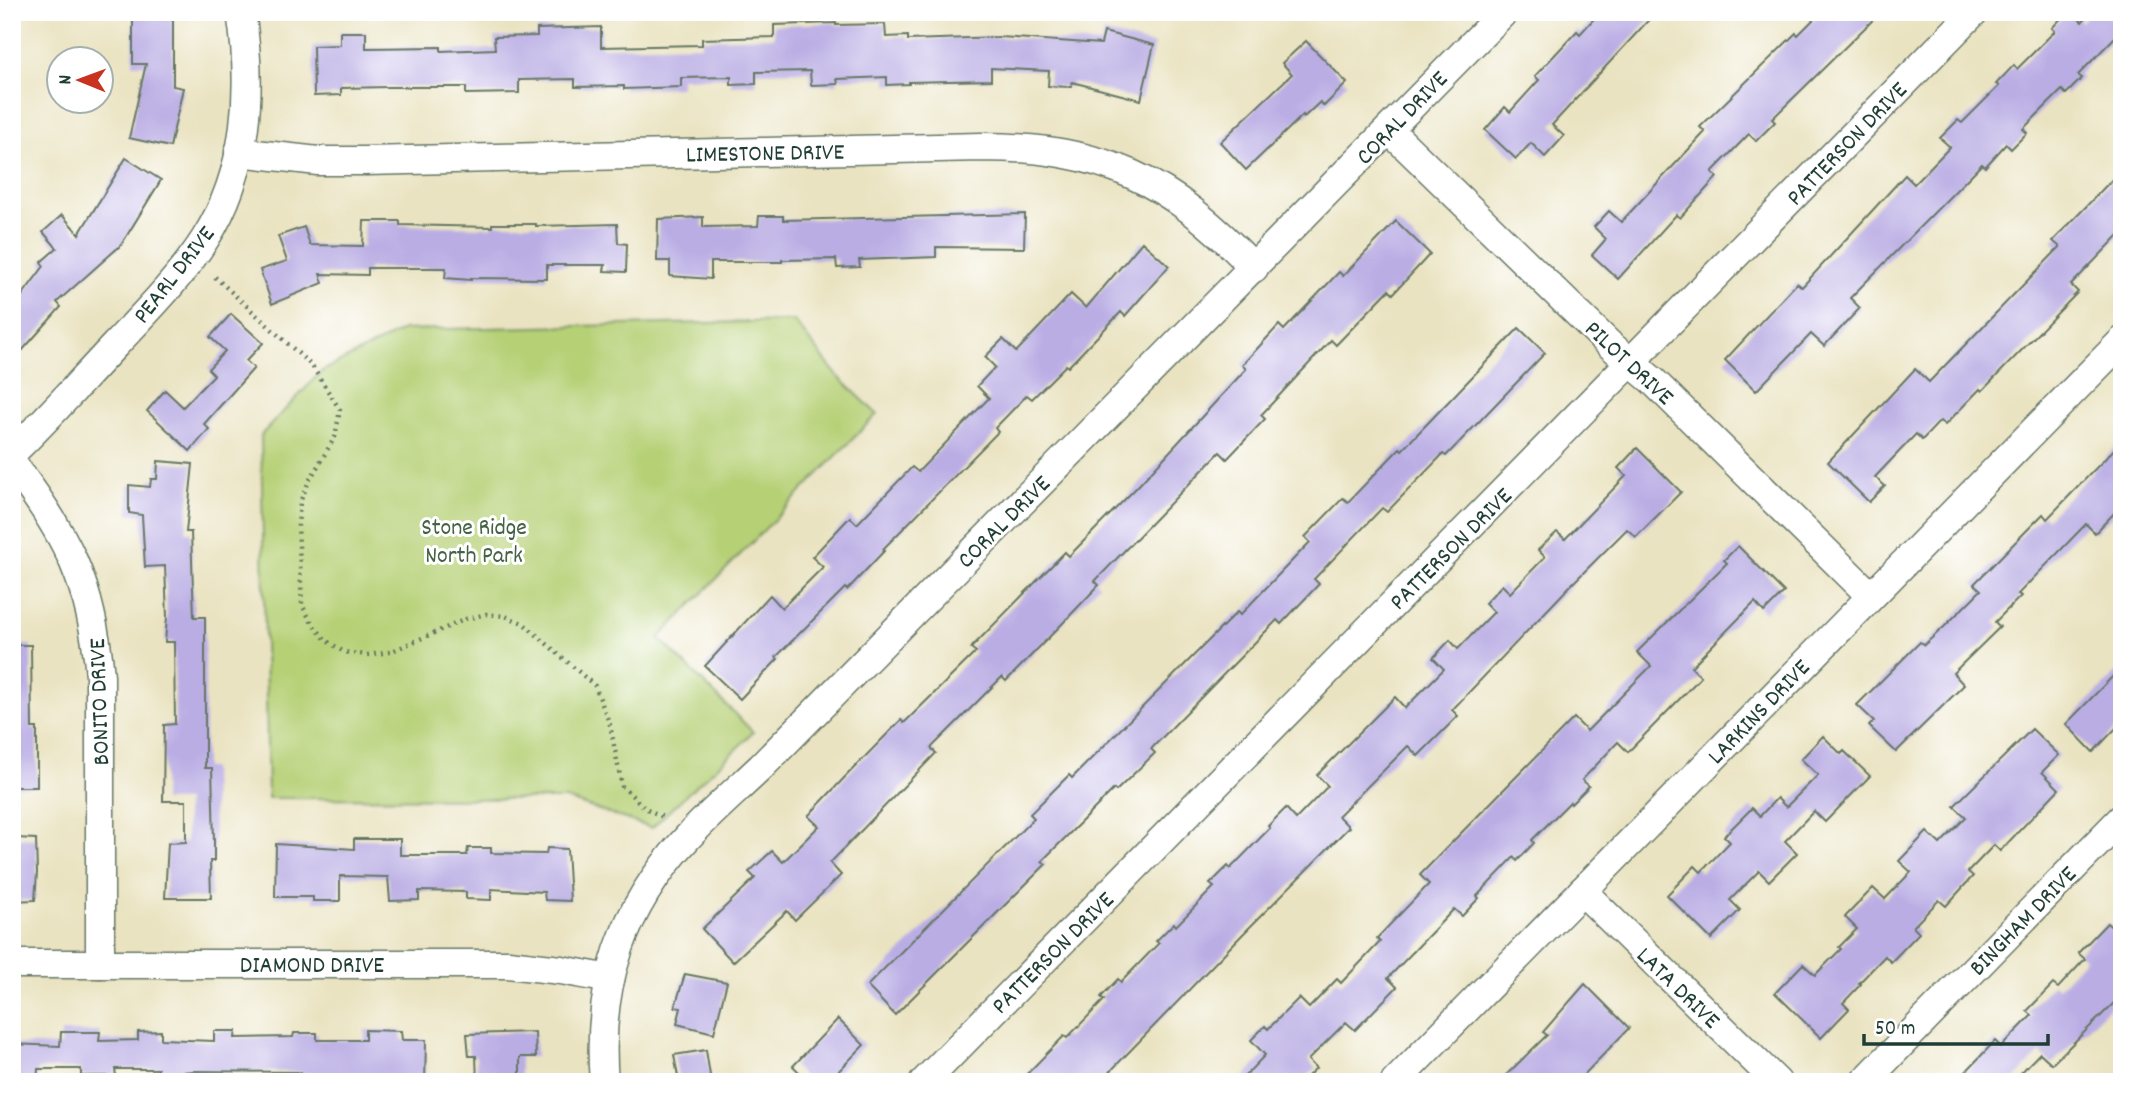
<svg xmlns="http://www.w3.org/2000/svg" width="2134" height="1094" viewBox="0 0 2134 1094" font-family="Dekko,sans-serif">
<rect width="100%" height="100%" fill="#fff"/>
<filter id="ink" filterUnits="userSpaceOnUse"><feTurbulence type="fractalNoise" baseFrequency=".0143" numOctaves="2"/><feDisplacementMap in="SourceGraphic" scale="14" xChannelSelector="R" yChannelSelector="G"/><feConvolveMatrix kernelMatrix="1 2 1 2 8 2 1 2 1" color-interpolation-filters="sRGB"/></filter>
<filter id="wash" filterUnits="userSpaceOnUse"><feTurbulence type="fractalNoise" baseFrequency=".00686" numOctaves="4" result="noise"/><feDisplacementMap in="SourceGraphic" scale="28" xChannelSelector="R" yChannelSelector="G"/><feGaussianBlur stdDeviation="1.57" result="paint"/><feColorMatrix in="noise" values="0 0 0 0 0 0 0 0 0 0 0 0 0 0 0 0 0 1.4 0 .05"/><feComposite in="paint" operator="in"/></filter>
<g filter="url(#wash)">
<rect width="100%" height="100%" fill="#eae3c1"/>
<path fill="#b6d076" stroke="#6a8655" stroke-width="2" d="M794 321 837 375 877 414 659 638 753 732C721 766 684 794 652 828L566 799 268 798 261 435 322 371 403 330Z"/>
<g id="blocks">
<g fill="#baade4">
<polygon points="133,12 173,12 173,86 183,88 170,147 129,138 146,64 133,64"/>
<polygon points="1600,12 1656,12 1552,125 1564,136 1545,157 1531,143 1516,159 1485,130 1505,107 1510,112 1539,80 1535,76 1577,31 1580,34"/>
<polygon points="1821,12 1881,12 1772,119 1775,122 1756,141 1749,134 1712,172 1717,177 1680,218 1676,215 1618,279 1592,255 1606,239 1594,227 1609,211 1621,222 1705,132 1700,127 1796,33 1798,35"/>
<polygon points="2067,12 2073,12 2082,22 2091,12 2122,12 2122,30 2078,75 2082,78 2066,94 2062,90 2023,129 2027,133 2011,149 2006,144 1985,167 1982,164 1850,298 1860,308 1824,346 1811,334 1756,391 1725,360 1797,283 1802,287 1905,175 1914,184 1950,147 1940,138 1958,120 1962,123 1999,86 1996,84 2014,65 2017,69 2055,31 2052,28"/>
<polygon points="836,23 836,25 885,24 886,37 908,36 908,40 1001,37 1101,44 1104,32 1154,45 1141,100 1072,82 1071,87 1048,86 1049,71 991,68 991,80 909,82 909,84 887,85 887,77 837,79 838,84 811,85 810,71 756,72 756,84 731,85 731,77 681,78 681,87 624,89 624,86 575,87 575,79 519,80 519,93 466,94 466,87 390,87 341,88 341,95 314,96 313,46 340,45 340,32 366,32 366,48 441,47 441,51 495,49 494,37 537,36 537,29 601,27 601,47 702,45 702,39 774,37 774,25"/>
<polygon points="1306,41 1347,83 1324,106 1320,102 1304,117 1303,115 1246,170 1220,142 1292,74 1282,63"/>
<polygon points="126,158 161,180 121,245 57,302 61,307 12,362 12,309 44,266 41,262 57,248 43,232 62,215 79,234"/>
<polygon points="2122,169 2122,232 2071,285 2078,292 1982,391 1980,389 1945,425 1940,421 1922,440 1916,434 1875,477 1885,486 1869,502 1828,462 1915,369 1929,382 2060,247 2053,241"/>
<polygon points="1025,214 1024,248 936,247 936,257 859,260 860,267 837,268 836,259 782,260 782,262 711,262 711,279 670,276 670,261 657,261 658,219 703,217 703,227 758,226 759,216 783,216 783,220"/>
<polygon points="364,221 400,221 400,225 492,227 492,224 536,224 536,226 617,224 618,243 627,244 626,272 604,271 605,265 547,265 547,279 471,278 471,280 445,278 446,268 368,268 368,275 320,274 323,283 272,304 260,270 287,261 278,236 304,227 310,245 363,246"/>
<polygon points="1396,221 1430,254 1393,294 1389,290 1336,345 1331,340 1261,415 1265,419 1227,459 1220,452 1095,581 1099,585 1061,625 1006,681 1002,677 931,748 936,753 830,863 841,875 795,920 787,911 733,962 702,929 755,878 749,872 772,851 783,862 819,826 808,816 846,776 901,720 904,723 976,652 971,648 1065,552 1069,556 1137,487 1246,369 1242,365 1279,325 1284,330 1339,272 1343,276"/>
<polygon points="1142,242 1169,266 1125,316 1121,312 1068,367 1066,365 1032,399 1027,395 995,428 998,432 883,549 885,550 847,590 845,588 776,657 778,659 740,699 705,666 770,595 782,608 823,567 812,557 850,517 857,524 912,467 918,472 989,398 977,386 995,367 985,357 1003,339 1016,352 1071,294 1086,308"/>
<polygon points="231,314 263,343 246,361 254,368 204,424 209,429 190,451 147,411 165,390 183,407 214,375 208,369 225,351 210,337"/>
<polygon points="1519,328 1545,353 1446,456 1443,454 1387,512 1382,508 1314,579 1319,584 1281,624 1277,620 1223,675 1151,749 1155,753 1116,791 1114,789 1042,861 1046,864 895,1015 867,986 1034,818 1030,814 1069,775 1072,778 1237,612 1240,615 1310,542 1305,537 1343,498 1348,502 1400,448 1402,450"/>
<polygon points="2122,441 2122,505 2095,533 2086,524 2018,594 2021,596 1995,622 2000,627 1953,673 1964,685 1896,752 1869,726 1874,721 1857,705 1920,642 1924,645 1944,627 1981,590 1974,584 2043,514 2047,519"/>
<polygon points="1637,448 1681,492 1636,537 1627,529 1572,584 1452,710 1458,716 1418,756 1408,746 1338,816 1349,827 1241,936 1100,1082 1019,1082 1064,1036 1067,1038 1104,1000 1101,997 1118,979 1121,982 1159,943 1156,941 1174,923 1176,926 1214,887 1210,884 1228,866 1230,869 1270,828 1268,826 1286,808 1296,819 1328,786 1317,775 1395,697 1405,708 1444,669 1433,658 1450,640 1458,649 1494,612 1485,603 1502,585 1510,593 1545,557 1538,550 1557,532 1565,539 1626,476 1618,468"/>
<polygon points="158,461 193,464 186,532 191,532 194,617 205,617 205,768 212,768 214,842 214,861 210,861 211,898 165,898 168,843 186,842 186,801 163,801 164,725 175,724 174,642 165,642 167,617 165,566 145,567 142,515 129,513 129,485 150,487 151,479 157,479"/>
<polygon points="1738,546 1784,592 1764,612 1755,602 1691,667 1701,677 1628,752 1618,742 1582,780 1589,786 1571,804 1570,802 1532,840 1534,843 1517,861 1514,857 1477,896 1479,898 1462,916 1454,909 1388,978 1397,987 1355,1030 1346,1022 1308,1060 1316,1068 1302,1082 1239,1082 1265,1055 1251,1040 1265,1026 1268,1029 1299,998 1309,1008 1337,979 1341,983 1380,942 1377,938 1429,884 1420,875 1464,830 1574,718 1587,731 1651,666 1637,652 1727,563 1724,560"/>
<polygon points="12,645 31,645 32,728 37,728 37,787 12,787"/>
<polygon points="2122,667 2122,722 2093,752 2066,724"/>
<polygon points="2032,729 2059,755 2042,772 2059,789 2000,851 1994,845 1968,872 1973,876 1946,906 1939,900 1913,927 1919,933 1891,962 1885,956 1859,983 1861,984 1843,1003 1849,1009 1821,1038 1775,993 1803,964 1815,975 1841,949 1839,947 1857,929 1845,917 1873,888 1885,899 1911,872 1899,861 1927,832 1940,844 1966,817 1954,806"/>
<polygon points="1823,736 1841,754 1844,751 1870,776 1825,822 1814,811 1785,841 1797,853 1769,881 1759,871 1730,900 1740,910 1711,939 1667,895 1695,866 1701,872 1730,842 1724,836 1752,808 1760,816 1777,798 1786,807 1818,775 1801,759"/>
<polygon points="16,838 36,839 37,873 35,900 12,901 12,847 16,847"/>
<polygon points="354,839 400,839 400,855 467,855 468,848 491,848 491,853 546,854 547,848 567,849 570,901 545,900 544,892 491,889 491,900 466,899 466,892 419,891 419,900 390,901 388,877 340,876 340,901 313,901 313,897 275,897 276,844 354,849"/>
<polygon points="2107,923 2122,937 2122,995 2052,1064 2040,1053 2012,1082 1956,1082 1995,1041 2001,1047 2032,1015 2027,1011 2053,984 2058,988 2085,959 2078,953"/>
<polygon points="685,974 727,982 714,1033 677,1024 681,1008 675,1007"/>
<polygon points="1585,984 1629,1028 1577,1082 1499,1082 1547,1035 1543,1032"/>
<polygon points="838,1019 864,1045 828,1082 809,1082 793,1066"/>
<polygon points="365,1030 401,1031 402,1040 426,1040 425,1082 301,1082 301,1072 194,1071 158,1074 158,1069 115,1069 116,1076 81,1076 81,1069 38,1069 37,1082 12,1082 12,1044 60,1046 61,1032 100,1032 99,1041 138,1040 138,1032 161,1031 161,1039 214,1041 214,1031 236,1031 235,1038 293,1037 294,1033 317,1033 317,1040 365,1040"/>
<polygon points="535,1032 536,1057 520,1057 520,1082 477,1082 476,1056 469,1056 467,1034"/>
<polygon points="706,1050 711,1082 679,1082 674,1055"/>
</g>
</g>
</g>
<g filter="url(#ink)">
<use href="#blocks" fill-opacity="0" stroke="#667765" stroke-width="2"/>
<g fill="none" stroke-linecap="round" stroke-linejoin="round">
<defs>
<g id="minor">
<polyline points="1389,130 1609,344 1653,381 1871,596"/>
<path d="M239 152 318 161H365L981 147C1103 147 1171 180 1254 268"/>
<path d="M12 453C48 419 81 381 115 345 147 311 180 278 205 239 248 172 253 89 241 12"/>
<path d="M12 463C67 535 92 584 100 676V964"/>
<polyline points="1582,891 1777,1082"/>
<polyline points="12,964 508,964 561,970 610,979"/>
<path d="M604 1082C596 986 622 908 688 837 711 812 737 790 761 767L1504 12"/>
<polyline points="924,1082 1974,12"/>
<polyline points="1395,1082 2122,341"/>
<polyline points="1864,1082 2122,818"/>
</g>
</defs>
<use href="#minor" stroke="#667765" stroke-width="31"/>
<polyline stroke="#667765" stroke-width="4.5" stroke-dasharray="2 5" stroke-linecap="butt" points="215,277 312,366 340,410 335,437 309,481 300,502 298,525 302,605 313,625 327,641 344,652 367,655 390,652 466,619 486,614 505,616 523,623 595,686 610,725 622,786 645,808 665,818"/>
<use href="#minor" stroke="#fff" stroke-width="28"/>
</g>
</g>
<g text-anchor="middle" stroke-width="6" stroke-linejoin="round" paint-order="stroke">
<g font-size="24" fill="#1f3d34" stroke="#fff">
<text transform="translate(1401 117) rotate(-46)" y="8">CORAL DRIVE</text>
<text transform="translate(1846 143) rotate(-46)" y="8">PATTERSON DRIVE</text>
<text transform="translate(765 152) rotate(-1)" y="8">LIMESTONE DRIVE</text>
<text transform="translate(173 274) rotate(-52)" y="8">PEARL DRIVE</text>
<text transform="translate(1630 362) rotate(43)" y="8">PILOT DRIVE</text>
<text transform="translate(1003 521) rotate(-45)" y="8">CORAL DRIVE</text>
<text transform="translate(1450 548) rotate(-45)" y="8">PATTERSON DRIVE</text>
<text transform="translate(98 702) rotate(-92)" y="8">BONITO DRIVE</text>
<text transform="translate(1758 711) rotate(-46)" y="8">LARKINS DRIVE</text>
<text transform="translate(2022 920) rotate(-46)" y="8">BINGHAM DRIVE</text>
<text transform="translate(1052 952) rotate(-45)" y="8">PATTERSON DRIVE</text>
<text x="312" y="972">DIAMOND DRIVE</text>
<text transform="translate(1679 987) rotate(44)" y="8">LATA DRIVE</text>
</g>
<g font-size="24" fill="#456244" stroke="#fff">
<text x="474" y="534">Stone Ridge<tspan x="474" dy="28">North Park</tspan></text>
</g>
</g>
<rect width="2134" height="1094" fill="none" stroke="#fff" stroke-width="42"/>
<g transform="translate(80 80) rotate(271)"><circle r="33" fill="#ffffff" stroke="#a5b1ae" stroke-width="2"/>
<path d="M0-5L12 26L0 18L-12 26Z" fill="#c8321e"/>
<text y="-10" font-size="19" font-weight="bold" text-anchor="middle" fill="#1f3d34">N</text>
</g>
<path d="M1864 1034v10h184v-10" fill="none" stroke="#1f3d34" stroke-width="3.5"/>
<text x="1875" y="1034" font-size="21" fill="#1f3d34" stroke="#ffffff" stroke-width="5" paint-order="stroke">50 m</text>
</svg>
